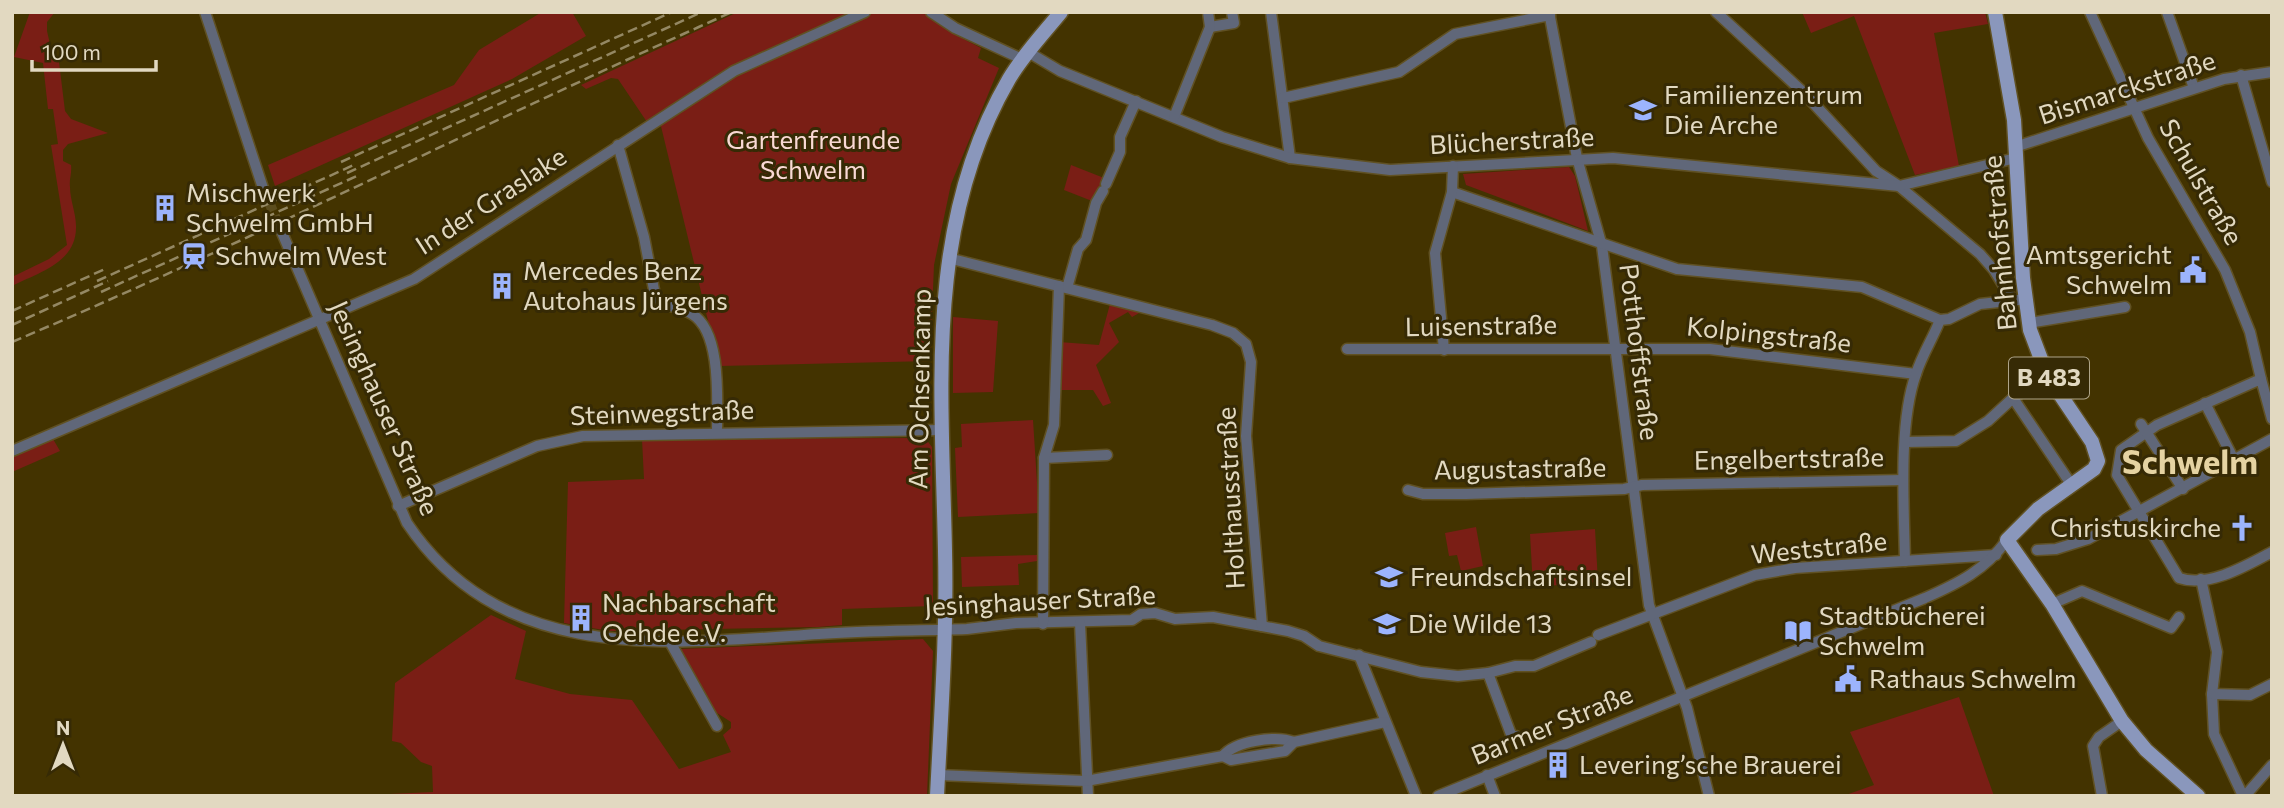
<svg xmlns="http://www.w3.org/2000/svg" width="2284" height="808" viewBox="0 0 2284 808" font-family="Commissioner,sans-serif">
<rect width="100%" height="100%" fill="#433300"/>
<g fill="#7a1e15">
<path d="M30 12H55L47 22V31L52 53 59 62 65 111 71 119 108 133 68 144 63 150V161L71 165C72 174 69 179 70 187 70 200 76 213 76 226 77 262 40 272 12 286V277L49 259 67 245 51 145 58 144 53 109H48L43 63 14 57Z"/>
<polygon points="542,12 572,12 586,36 512,79 275,186 268,165 454,85 479,50"/>
<polygon points="738,12 923,12 952,33 981,48 978,58 999,68 951,184 934,265 930,361 719,366 659,118 649,125 618,79 611,78 586,89 581,85"/>
<polygon points="1802,12 1985,12 1988,24 1934,33 1959,166 1915,175 1854,16 1811,33"/>
<polygon points="1071,165 1104,178 1092,201 1064,190"/>
<polygon points="1569,167 1575,176 1588,231 1466,185 1463,174"/>
<polygon points="1110,304 1141,312 1132,317 1128,312 1109,323 1119,342 1096,365 1111,403 1103,406 1093,390 1056,390 1059,342 1099,345"/>
<polygon points="953,317 998,321 993,392 953,393"/>
<polygon points="1033,420 1039,513 958,517 955,448 962,447 961,424"/>
<polygon points="925,438 932,447 933,606 842,609 842,625 818,627 609,631 564,623 568,482 644,479 642,439"/>
<polygon points="53,439 60,451 12,472 12,457"/>
<polygon points="1476,527 1483,566 1461,571 1457,555 1449,556 1445,533"/>
<polygon points="1595,529 1598,582 1533,587 1530,534"/>
<polygon points="1038,555 1037,561 1018,564 1019,585 962,587 961,557"/>
<polygon points="491,615 526,631 515,679 570,694 632,700 679,769 731,752 723,735 731,728 731,722 714,711 681,649 923,639 933,651 927,796 347,796 433,792 432,766 421,762 401,743 392,741 395,683"/>
<polygon points="1959,697 1994,796 1843,796 1874,785 1850,732"/>
</g>
<g fill="none" stroke-linecap="round" stroke-linejoin="round">
<polyline stroke="#5b4c1d" stroke-width="10" stroke-dasharray="10 5" stroke-linecap="butt" points="263,188 280,228"/>
<defs>
<g id="minor">
<polyline points="205,12 263,188"/>
<polyline points="931,12 955,28 1022,59"/>
<polyline points="1271,12 1290,158"/>
<polyline points="1549,12 1577,158 1602,246 1649,605 1687,708 1709,796"/>
<polyline points="1716,12 1804,93 1876,171 1899,186 1980,254 1994,270 2013,301"/>
<polyline points="2090,12 2148,138 2225,270 2250,332 2261,379"/>
<polyline points="2167,12 2194,88"/>
<polyline points="1210,27 1234,23 1232,12"/>
<polyline points="1028,52 1060,71 1222,137 1290,158 1390,170 1613,158 1899,186 2016,158"/>
<polyline points="2241,75 2272,182"/>
<polyline points="1283,98 1399,72 1455,34 1550,15"/>
<polyline points="1174,117 1210,27 1208,12"/>
<path d="M618 145 644 237 655 295C663 308 680 306 692 314 722 332 717 401 717 433"/>
<polyline points="2015,147 2224,79 2272,72"/>
<polyline points="1106,184 1120,152 1120,137 1136,101"/>
<polyline points="1452,192 1677,269 1862,287 1940,320"/>
<path d="M280 228 407 523C503 666 668 644 819 634 868 630 918 631 967 629L1016 623 1132 620 1141 614 1155 613 1175 619 1213 617 1288 631 1304 636 1319 646 1421 672 1458 676 1488 673 1512 737 1516 736"/>
<polyline points="948,258 1212,325 1233,333 1246,344 1251,362 1246,436 1262,626"/>
<polyline points="1067,288 1078,249 1086,240 1096,203 1103,191"/>
<polyline points="2029,323 2125,307"/>
<polyline points="1347,349 1710,349 1916,374"/>
<polyline points="1444,350 1435,253 1452,192 1453,166"/>
<polyline points="2013,398 2071,484"/>
<polyline points="2205,403 2233,458"/>
<path d="M2272 419 2261 379 2157 425 2121 450 2117 475 2179 578C2208 588 2246 566 2272 552"/>
<polyline points="2141,424 2183,489"/>
<polyline points="1906,442 1956,441 1988,421 2013,398 2047,375"/>
<polyline points="12,451 414,279 734,71 865,12"/>
<polyline points="1044,458 1107,455"/>
<polyline points="1408,490 1423,494 1466,494 1624,489 1642,485 1903,480"/>
<polyline points="398,506 537,446 583,436 941,430"/>
<polyline points="2037,550 2056,549 2088,539 2272,439"/>
<path d="M1905 561C1904 507 1898 424 1916 374 1922 355 1933 338 1940 320L1949 319 1980 304 2018 300"/>
<polyline points="2201,579 2217,652 2212,694 2214,734 2243,796"/>
<polyline points="2052,604 2082,591 2171,628 2179,617"/>
<polyline points="1080,623 1088,796"/>
<polyline points="1043,624 1044,458 1054,425 1059,286"/>
<polyline points="1598,635 1755,575 1795,568 1996,555"/>
<polyline points="669,640 717,726"/>
<polyline points="1359,655 1416,796"/>
<polyline points="1488,673 1515,666 1534,666 1591,642"/>
<polyline points="2212,694 2250,695 2272,684"/>
<path d="M1223 756C1235 741 1276 735 1294 742"/>
<polyline points="938,775 1086,781 1223,756 1231,760 1285,751 1294,742 1385,722"/>
<polyline points="1487,775 1495,796"/>
<path d="M1438 796 1925 598C1959 583 1985 570 2007 540"/>
<polyline points="2102,796 2093,746 2099,737 2122,721"/>
<polyline points="2245,796 2272,765"/>
</g>
<g id="major">
<polyline points="1995,12 2014,120 2023,278 2030,330 2047,375 2092,442 2098,461 2094,469 2038,509 2007,540 2052,604 2122,721 2146,750 2198,796"/>
<path d="M937 796C941 715 947 633 945 551 942 390 924 225 1009 79 1023 55 1043 34 1061 12"/>
</g>
</defs>
<use href="#minor" stroke="#605123" stroke-width="13"/>
<use href="#major" stroke="#605123" stroke-width="17"/>
<use href="#minor" stroke="#606779" stroke-width="10"/>
<use href="#major" stroke="#8a97bc" stroke-width="14"/>
<g stroke="#948863" stroke-width="2.5" stroke-dasharray="10 5" stroke-linecap="butt">
<polyline points="341,162 672,12"/>
<polyline points="347,173 702,12"/>
<polyline points="97,281 356,164"/>
<polyline points="101,292 359,175"/>
<polyline points="12,311 105,269"/>
<polyline points="12,325 108,281"/>
<path d="M12 342C255 239 491 120 732 12"/>
</g>
</g>
<defs>
<symbol id="school-bare" viewBox="-9 -9 18 18"><path d="M0-5L7-2L0 1L-7-2ZM-4 1L0 2.5L4 1V4Q0 6-4 4Z" fill="#9cb4fd" stroke="#362a05" stroke-width="2.5" paint-order="stroke"/></symbol>
<symbol id="building-bare" viewBox="-9 -9 18 18"><path d="M-4-6H4V6H1V3H-1V6H-4ZM-2.5-4.3h1.7v1.8h-1.7ZM.8-4.3h1.7v1.8H.8ZM-2.5-1h1.7V.8h-1.7ZM.8-1h1.7V.8H.8Z" fill="#9cb4fd" stroke="#362a05" stroke-width="2.5" paint-order="stroke"/></symbol>
<symbol id="station-bare" viewBox="-9 -9 18 18"><path d="M-3-6H3Q5-6 5-4V2Q5 4 3 4L4.5 6H3L1.5 4h-3L-3 6H-4.5L-3 4Q-5 4-5 2V-4Q-5-6-3-6ZM-3.5-4v3h7v-3ZM-3.5 1v1.5H-2V1ZM2 1v1.5H3.5V1Z" fill="#9cb4fd" stroke="#362a05" stroke-width="2.5" paint-order="stroke"/></symbol>
<symbol id="civic-bare" viewBox="-9 -9 18 18"><path d="M-.6-6.5H3V-4.5H.6V-3L4-1V1h2V6H-6V1h2V-1L-.6-3ZM-1.2 2.5V6h2.4V2.5Z" fill="#9cb4fd" stroke="#362a05" stroke-width="2.5" paint-order="stroke"/></symbol>
<symbol id="church-bare" viewBox="-9 -9 18 18"><path d="M-1.2-6h2.4v3.5h3.3v2.4h-3.3V6h-2.4V-.1h-3.3v-2.4h3.3Z" fill="#9cb4fd" stroke="#362a05" stroke-width="2.5" paint-order="stroke"/></symbol>
<symbol id="library-bare" viewBox="-9 -9 18 18"><path d="M-6-4Q-3-5.5-.7-3.5V5Q-3 3-6 4ZM6-4Q3-5.5 .7-3.5V5Q3 3 6 4Z" fill="#9cb4fd" stroke="#362a05" stroke-width="2.5" paint-order="stroke"/></symbol>
</defs>
<g fill-rule="evenodd">
<use href="#school-bare" x="1624" y="91" width="38" height="38"/>
<use href="#building-bare" x="146" y="189" width="38" height="38"/>
<use href="#station-bare" x="175" y="237" width="38" height="38"/>
<use href="#civic-bare" x="2174" y="251" width="38" height="38"/>
<use href="#building-bare" x="483" y="267" width="38" height="38"/>
<use href="#church-bare" x="2223" y="509" width="38" height="38"/>
<use href="#school-bare" x="1370" y="558" width="38" height="38"/>
<use href="#building-bare" x="562" y="599" width="38" height="38"/>
<use href="#school-bare" x="1368" y="605" width="38" height="38"/>
<use href="#library-bare" x="1779" y="612" width="38" height="38"/>
<use href="#civic-bare" x="1829" y="660" width="38" height="38"/>
<use href="#building-bare" x="1539" y="746" width="38" height="38"/>
</g>
<g text-anchor="middle" stroke-width="6" stroke-linejoin="round" paint-order="stroke">
<rect fill="#362a05" stroke="#aea489" stroke-width="2" x="2009" y="357.5" width="80" height="41" rx="5"/>
<g font-size="24" font-weight="bold" fill="#e2d9c1">
<text x="2049" y="386">B 483</text>
</g>
<g font-size="26" fill="#e2d9c1" stroke="#362a05">
<text transform="translate(2127 88) rotate(-18)" y="9">Bismarckstraße</text>
<text transform="translate(1512 141) rotate(-3)" y="9">Blücherstraße</text>
<text transform="translate(2201 182) rotate(60)" y="9">Schulstraße</text>
<text transform="translate(491 201) rotate(-33)" y="9">In der Graslake</text>
<text transform="translate(2000 243) rotate(-95)" y="9">Bahnhofstraße</text>
<text transform="translate(1481 326) rotate(-1)" y="9">Luisenstraße</text>
<text transform="translate(1769 335) rotate(6)" y="9">Kolpingstraße</text>
<text transform="translate(1639 352) rotate(83)" y="9">Potthoffstraße</text>
<text transform="translate(920 389) rotate(-89)" y="9">Am Ochsenkamp</text>
<text transform="translate(384 408) rotate(66)" y="9">Jesinghauser Straße</text>
<text transform="translate(662 413) rotate(-2)" y="9">Steinwegstraße</text>
<text transform="translate(1789 459) rotate(-1)" y="9">Engelbertstraße</text>
<text transform="translate(1520 469) rotate(-1)" y="9">Augustastraße</text>
<text transform="translate(1231 498) rotate(-93)" y="9">Holthausstraße</text>
<text transform="translate(1819 548) rotate(-6)" y="9">Weststraße</text>
<text transform="translate(1040 601) rotate(-3)" y="9">Jesinghauser Straße</text>
<text transform="translate(1552 725) rotate(-22)" y="9">Barmer Straße</text>
</g>
<g font-size="26" fill="#e2d9c1" stroke="#362a05" text-anchor="start">
<text x="1664" y="104">Familienzentrum<tspan x="1664" dy="30">Die Arche</tspan></text>
<text x="186" y="202">Mischwerk<tspan x="186" dy="30">Schwelm GmbH</tspan></text>
<text x="2172" y="264" text-anchor="end">Amtsgericht<tspan x="2172" dy="30">Schwelm</tspan></text>
<text x="215" y="265">Schwelm West</text>
<text x="523" y="280">Mercedes Benz<tspan x="523" dy="30">Autohaus Jürgens</tspan></text>
<text x="2221" y="537" text-anchor="end">Christuskirche</text>
<text x="1410" y="586">Freundschaftsinsel</text>
<text x="602" y="612">Nachbarschaft<tspan x="602" dy="30">Oehde e.V.</tspan></text>
<text x="1819" y="625">Stadtbücherei<tspan x="1819" dy="30">Schwelm</tspan></text>
<text x="1408" y="633">Die Wilde 13</text>
<text x="1869" y="688">Rathaus Schwelm</text>
<text x="1579" y="774">Levering’sche Brauerei</text>
</g>
<g font-size="26" fill="#f9d9d4" stroke="#362a05">
<text x="813" y="149">Gartenfreunde<tspan x="813" dy="30">Schwelm</tspan></text>
</g>
<g font-size="33" font-weight="bold" fill="#e5d3a2" stroke="#362a05">
<text x="2190" y="474">Schwelm</text>
</g>
</g>
<rect width="2284" height="808" fill="none" stroke="#e2d9c1" stroke-width="28"/>
<g transform="translate(63 745)" stroke="#362a05" stroke-width="5" paint-order="stroke">
<path d="M0-5L12 26L0 18L-12 26Z" fill="#e2d9c1"/>
<text y="-10" font-size="19" font-weight="bold" text-anchor="middle" fill="#e2d9c1">N</text>
</g>
<path d="M32 60v10h124v-10" fill="none" stroke="#e2d9c1" stroke-width="3.5"/>
<text x="42" y="60" font-size="21" fill="#e2d9c1" stroke="#362a05" stroke-width="5" paint-order="stroke">100 m</text>
</svg>
